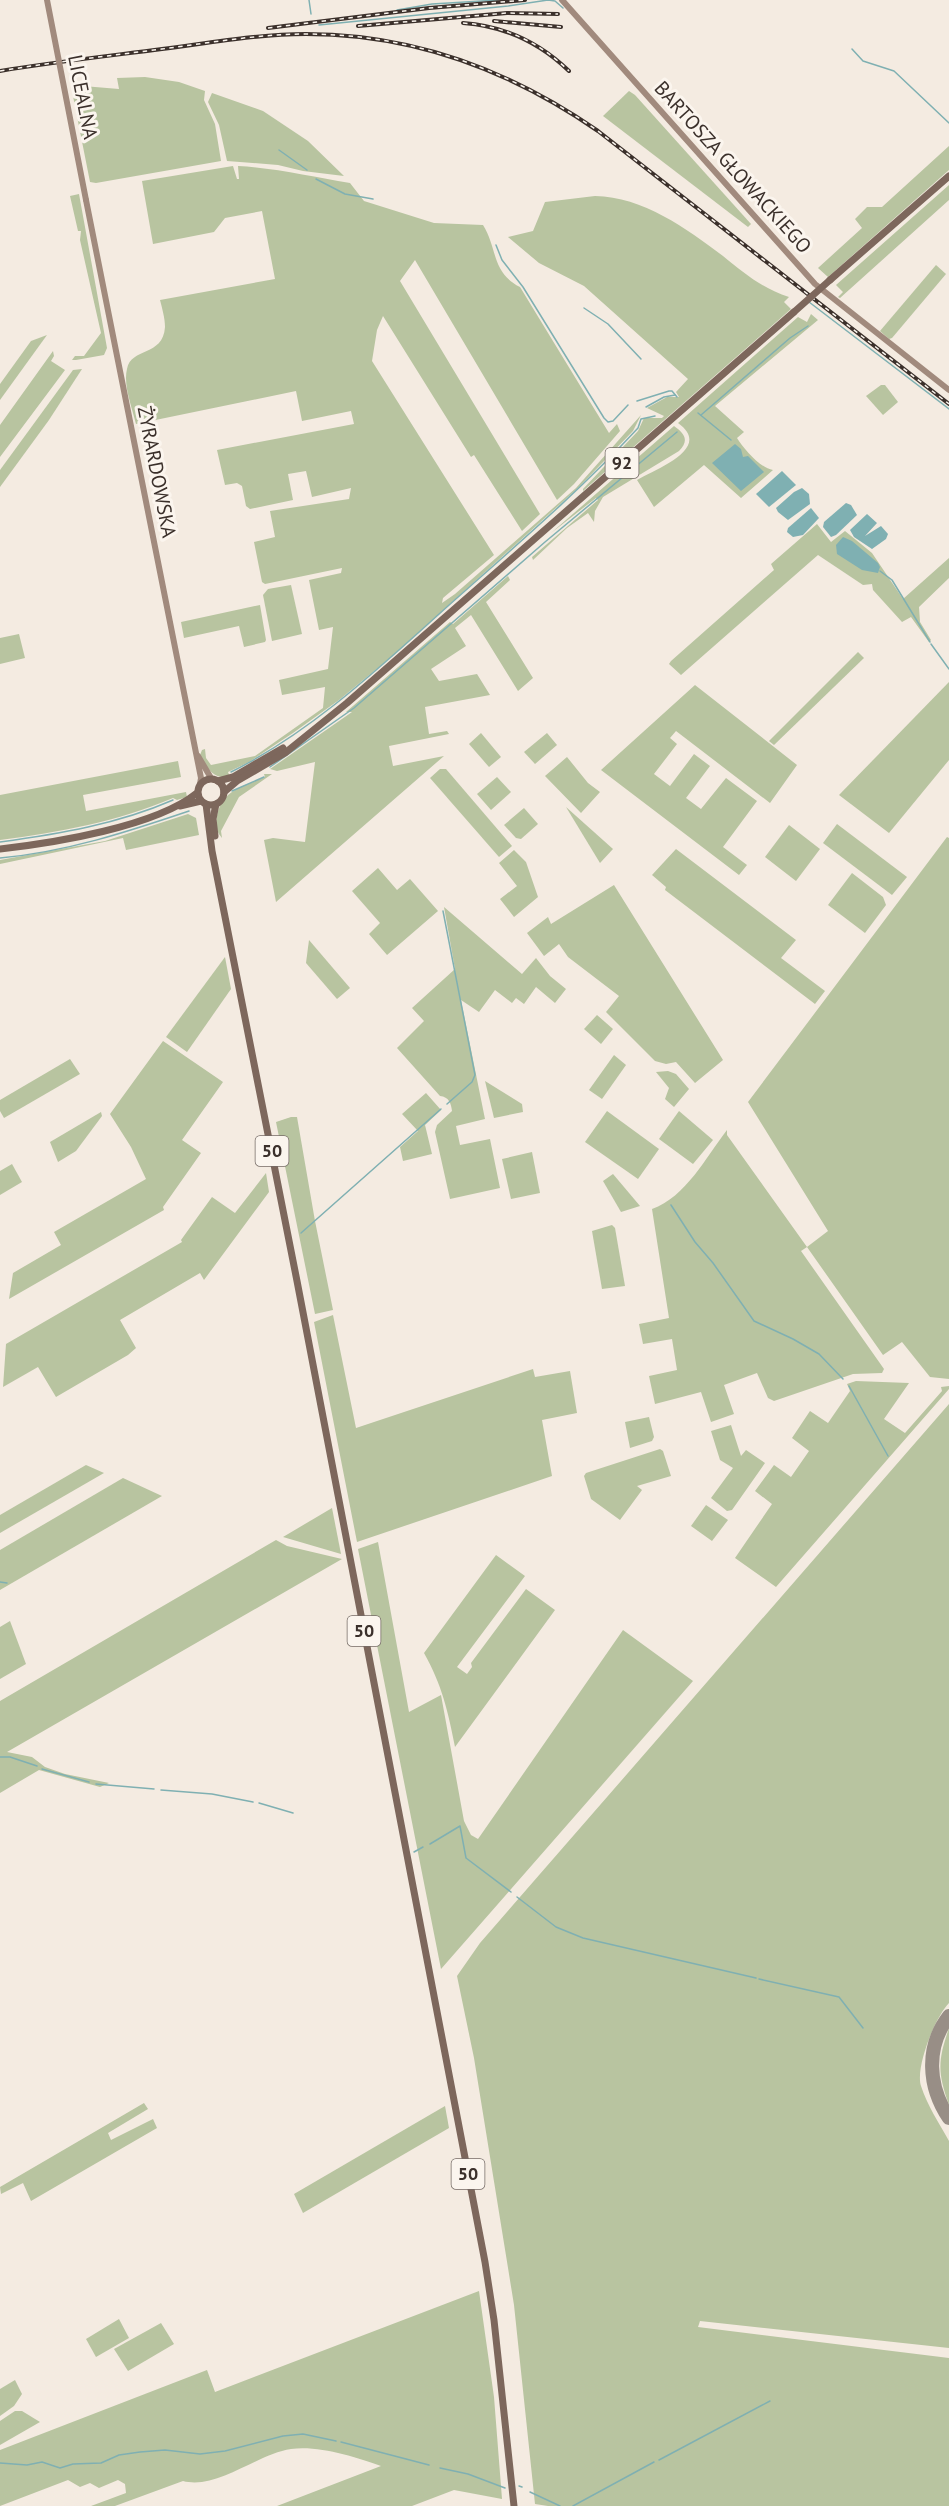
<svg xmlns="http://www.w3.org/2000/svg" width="949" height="2506" viewBox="0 0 949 2506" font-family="'PT Sans',sans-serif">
<rect width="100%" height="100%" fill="#f4ebe1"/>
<g fill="#b8c4a0">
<polygon points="145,77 179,82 205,91 204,100 215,124 221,161 96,183 90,182 72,91 83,86 119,89 117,78"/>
<polygon points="629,91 635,95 751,224 748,227 603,116"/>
<polygon points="212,93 263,111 308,141 344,176 303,171 278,165 227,161 219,125 208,102"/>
<polygon points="949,146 949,170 828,277 818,268 862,228 855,219 867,207 882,207"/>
<path d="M233 166 237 179H239L238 166C276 168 313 177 350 183L364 201 434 223 483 225C498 249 491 272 520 287L609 433 617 424 620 431 574 484 557 500 415 260 400 281 540 514 522 531 474 455 471 457 383 316 377 330 372 361 494 555 443 598 442 603 455 594 576 488 641 415 633 431 579 487 396 653 339 700 293 733 249 762 228 772 230 777C212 779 208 769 200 755L202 750 205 749 206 758 211 765 255 756 323 708 325 687 282 695 279 680 328 669 333 627 319 630 309 580 341 573 342 568 265 584 262 582 254 542 275 537 270 511 349 499 351 488 312 497 306 471 288 474 293 500 250 509 246 506 242 486 237 483 225 485 217 450 354 424 351 411 302 421 296 391 136 424C132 407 123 385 127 369 131 347 163 357 165 327 165 318 162 308 160 300L275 279 262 211 225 218 214 232 153 244 142 181Z"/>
<polygon points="949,185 949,200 840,298 838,297 843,292 836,285"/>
<polygon points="79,194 107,348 104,355 76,360 72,360 75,356 84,356 101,333 80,240 81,231 78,231 70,196"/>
<path d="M595 196C643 197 686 228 723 256 744 273 763 289 789 297L784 302 791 309 583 491V489L638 431 644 418H662L664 416 647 408 667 397H679L676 392 688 379 584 286 539 263 508 237 533 231 545 202Z"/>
<polygon points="936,265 946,274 892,338 889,339 880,331"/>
<path d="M811 314 818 320 715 406 744 432 737 438C744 449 760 468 773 470L741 498 704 465 654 507 637 480C658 468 713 448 678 423L798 317 807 322Z"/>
<polygon points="47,335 0,400 0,384 31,341"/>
<polygon points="53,351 54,356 51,361 65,370 0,457 0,425"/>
<polygon points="82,369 49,420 0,487 0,470 73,370"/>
<polygon points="881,385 885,385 898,402 883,415 866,396"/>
<path d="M674 426C684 433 690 440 679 451L603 497 595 511 594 522 588 513 567 528 533 560 532 557 598 500 596 498 551 533Z"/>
<polygon points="817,524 831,542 845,531 872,553 903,599 949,558 949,578 919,607 920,622 931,640 929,642 911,617 902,622 873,590 872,584 863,585 818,555 681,675 669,664 671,661 774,570 771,564"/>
<polygon points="508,576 510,580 486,602 533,678 518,691 471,615 455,628 466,646 431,669 439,681 477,674 490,695 425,707 429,734 447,731 449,734 389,746 393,766 444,756 276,902 264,840 273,838 305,842 315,762 277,771 270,769 352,712 346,712 450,622 453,624"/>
<polygon points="291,585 302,634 272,641 263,595 268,589"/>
<polygon points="260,605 266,640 265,642 244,647 239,626 184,638 181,622"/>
<polygon points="19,634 25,658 0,664 0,638"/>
<polygon points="858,652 864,658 774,745 769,741"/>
<polygon points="949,682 949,760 889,833 839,795"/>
<polygon points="695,685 797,765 770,803 676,731 670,738 677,744 654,774 670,786 694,754 710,766 686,798 701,809 726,778 757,801 723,847 747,865 739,875 601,770"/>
<polygon points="481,733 501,757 489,767 469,744"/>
<polygon points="547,733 557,745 535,764 524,752"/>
<polygon points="567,757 588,783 600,792 581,813 545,776"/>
<path d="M178 761 181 777 83 795 86 811 186 792 187 797 177 800 173 798C117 822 60 832 0 840V795Z"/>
<polygon points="440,769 446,769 512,846 499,857 430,778"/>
<path d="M264 774H272L239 797 221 831 222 838C216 831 215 825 217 816 222 790 242 787 265 777Z"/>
<polygon points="497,777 511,792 491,810 477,794"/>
<polygon points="566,807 613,849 600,863"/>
<polygon points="524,808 538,824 521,839 516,838 504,825"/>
<polygon points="188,814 196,818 199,835 126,850 123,838 0,864 0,860 105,841"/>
<polygon points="837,824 907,877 892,895 823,843"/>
<polygon points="789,825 820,849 796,881 765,857"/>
<path d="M947 837 949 838V1379L930 1377 902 1342 883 1355 807 1247 801 1251 884 1369 882 1373 853 1374 774 1401 768 1398 757 1373 724 1385 734 1414 711 1422 701 1392 655 1404 649 1376 677 1370 672 1339 643 1344 639 1324 669 1318 652 1209C686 1197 706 1157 727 1130V1135L807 1247 828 1231 748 1102Z"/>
<polygon points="676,849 796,940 781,958 825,991 815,1004 665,890 666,887 652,875"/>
<polygon points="514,850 526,862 538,897 514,917 500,899 517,886 499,863"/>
<polygon points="378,868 397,890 410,879 438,911 387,955 369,934 380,923 352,891"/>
<polygon points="852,873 883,897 886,905 865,933 828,905"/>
<polygon points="614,885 723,1060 695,1083 676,1062 666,1064 655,1061 606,1012 619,996 568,957 559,944 544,956 527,933 548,917 551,924"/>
<path d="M444 907 522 974 536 958 550 976 566 989 555 1003 536 987 524 1004 516 998 512 1003 495 990 479 1012 461 1000 485 1119 456 1126 460 1145 490 1139 500 1188 450 1199 435 1132 437 1125 452 1111C451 1103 449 1097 440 1096L397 1048 424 1021 412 1008 455 969Z"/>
<polygon points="309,940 350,988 337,999 306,963"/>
<polygon points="225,957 231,989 187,1052 166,1037"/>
<polygon points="597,1015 613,1029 601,1044 584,1029"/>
<polygon points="163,1041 223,1082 182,1140 201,1153 163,1207 164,1210 9,1299 13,1273 61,1245 54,1232 146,1179 131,1147 110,1114"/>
<polygon points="614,1055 626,1065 602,1099 589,1090"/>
<polygon points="70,1059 80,1074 4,1118 0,1111 0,1100"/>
<polygon points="668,1071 676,1074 689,1089 674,1107 665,1099 669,1088 656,1072"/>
<polygon points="485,1081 522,1104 523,1112 494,1118"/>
<polygon points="426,1093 441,1110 425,1125 432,1154 403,1161 400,1147 418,1131 402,1114"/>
<polygon points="607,1111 659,1149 638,1179 585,1142"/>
<polygon points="679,1111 713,1140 693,1164 659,1139"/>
<polygon points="101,1112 102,1116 76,1151 58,1162 50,1142"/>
<polygon points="291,1117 297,1117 315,1221 333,1310 315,1314 276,1122"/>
<polygon points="532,1152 540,1193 511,1199 502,1159"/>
<polygon points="12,1164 22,1182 0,1195 0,1171"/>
<polygon points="266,1173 269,1192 204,1280 200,1273 120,1320 136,1348 128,1355 56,1397 38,1367 3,1387 6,1344 182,1242 181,1240 212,1197 235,1213"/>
<polygon points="613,1174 640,1206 621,1212 603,1181"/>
<polygon points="612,1225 615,1228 625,1286 602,1289 592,1231"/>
<polygon points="333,1315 356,1428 533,1369 535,1377 570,1371 577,1413 542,1420 552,1476 357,1542 314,1322"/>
<polygon points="856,1381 909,1383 884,1419 905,1433 942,1391 941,1387 949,1386 949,1389 776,1587 735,1558 772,1504 755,1491 774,1465 791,1477 809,1451 792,1438 810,1411 828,1423 850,1391 847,1384"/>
<path d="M949 1404V2003C935 2017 915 2068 921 2086 927 2105 939 2123 949 2141V2348L700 2321 698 2327 949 2358V2506H548L535 2504 514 2305 474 2058 457 1976 480 1943Z"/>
<polygon points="649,1417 654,1437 652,1441 630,1448 625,1422"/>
<polygon points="731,1425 741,1456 746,1450 765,1463 732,1510 727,1511 711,1498 733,1468 720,1460 711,1431"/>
<polygon points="660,1449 663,1451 671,1476 637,1486 642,1490 620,1520 591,1499 584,1476 586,1473"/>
<polygon points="86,1465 104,1473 0,1533 0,1515"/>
<polygon points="123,1478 162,1496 0,1590 0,1550"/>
<polygon points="706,1505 728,1520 712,1541 691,1526"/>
<polygon points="332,1508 341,1554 283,1537"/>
<polygon points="276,1540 287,1546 342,1559 7,1752 32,1757 45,1767 65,1774 109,1783 100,1787 39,1770 0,1793 0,1701"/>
<polygon points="378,1542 409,1712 441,1695 464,1821 471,1835 478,1839 623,1630 693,1681 441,1969 358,1549"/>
<path d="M496 1555 525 1576 457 1667 467 1674 472 1667 471 1663 526 1589 555 1610 455 1747C448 1711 442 1685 424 1653Z"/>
<polygon points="10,1621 26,1664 0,1679 0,1627"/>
<path d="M949 2028V2105C937 2072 938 2060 949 2028Z"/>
<polygon points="144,2103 148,2109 108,2133 111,2140 153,2119 157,2128 31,2201 23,2183 1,2194 0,2187"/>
<polygon points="445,2106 449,2128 303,2213 294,2194"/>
<path d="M479 2291 494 2397 502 2499 454 2490 412 2506H277L381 2466C356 2457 318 2445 291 2449 257 2454 217 2490 183 2481L115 2506H91L126 2493 125 2484 118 2480 99 2488 90 2483 80 2487 68 2480 0 2506V2450L207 2370 215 2392Z"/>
<polygon points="119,2319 129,2338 96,2357 86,2339"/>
<polygon points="161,2323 174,2344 128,2371 114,2349"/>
<polygon points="15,2380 22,2394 14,2406 0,2416 0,2389"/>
<polygon points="15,2411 22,2411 40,2422 0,2445 0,2421"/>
</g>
<g fill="#7fb0b2">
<polygon points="735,444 741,449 743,457 748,456 764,472 741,491 712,463"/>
<polygon points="782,471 796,485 769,507 756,494"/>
<polygon points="802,488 809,494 810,504 788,520 778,512 776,508 794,492"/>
<polygon points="846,503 851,505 857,515 836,535 831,537 823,527 824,522"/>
<polygon points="811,508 819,518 803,535 793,537 787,532 788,528"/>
<polygon points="867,514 877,523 865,536 881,526 888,534 886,539 872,549 854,537 850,530"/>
<polygon points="843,537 852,541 878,563 880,567 878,573 862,570 837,554 836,545"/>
</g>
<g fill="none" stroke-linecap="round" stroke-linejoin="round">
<g stroke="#7fb0b2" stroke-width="1.5">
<polyline points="309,0 311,14"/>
<polyline points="397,10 432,4 498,0"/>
<polyline points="319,25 508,6 548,0 555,1 563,8"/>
<polyline points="852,49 863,61 894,71 949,123"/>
<polyline points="279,150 307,170"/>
<polyline points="316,179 345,194 373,199"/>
<polyline points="496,245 502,260 523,287 604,418 608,422 613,421 628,405"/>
<polyline points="809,302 949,409"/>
<polyline points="584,308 608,324 641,359"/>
<polyline points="637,401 669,391 672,391 677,397"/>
<polyline points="646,407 664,397 675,395"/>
<polyline points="698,413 731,440"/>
<polyline points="701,415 790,338 808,326"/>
<polyline points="880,571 892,580 930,642"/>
<polyline points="931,644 949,669"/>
<polyline points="270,767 354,708 545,542 677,432"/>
<path d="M231 772C313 731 380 667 448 606 513 548 579 492 638 428L641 419 655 416"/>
<polyline points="232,791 264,777"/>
<path d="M0 842C59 834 118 824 173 800"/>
<path d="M0 858C66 852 127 832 189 811"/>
<polyline points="443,911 475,1075 472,1082 447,1104"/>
<polyline points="671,1205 695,1242 713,1263 754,1321 793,1339 819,1354 843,1379"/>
<polyline points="301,1233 441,1109"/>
<polyline points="849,1386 888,1456"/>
<polyline points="0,1582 7,1583"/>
<polyline points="0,1757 10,1757 37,1766"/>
<polyline points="42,1769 89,1782"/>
<polyline points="96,1784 154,1789"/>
<polyline points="161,1790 212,1794 253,1802"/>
<polyline points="259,1803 293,1813"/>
<polyline points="430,1844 460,1826 466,1858 511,1892"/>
<polyline points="414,1852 423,1847"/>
<polyline points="517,1897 556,1927 583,1938 756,1978"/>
<polyline points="759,1979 839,1997 863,2028"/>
<polyline points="341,2442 429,2465"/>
<polyline points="659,2460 770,2401"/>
<polyline points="0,2463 27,2465 42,2462 60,2468 73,2464 101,2463 119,2455 140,2452 165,2450 200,2454 225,2451 283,2436 303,2434 336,2441"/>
<polyline points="440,2468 468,2474 505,2488"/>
<polyline points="519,2486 522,2487"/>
<polyline points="530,2492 560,2506"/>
<polyline points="573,2506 654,2462"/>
</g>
<path stroke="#988e86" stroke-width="14" d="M949 2016C925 2047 928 2087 949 2118"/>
<g stroke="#a18a7d" stroke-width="6">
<polyline points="562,0 815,284 949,390"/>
<polyline points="86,200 201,778 200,784"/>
<polyline points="198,756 211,778"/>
</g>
<g stroke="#7d675c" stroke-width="7">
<polyline points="830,280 949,176"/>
<circle cx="211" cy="792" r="13"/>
<polyline points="218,781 233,777 283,748"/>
<polyline points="224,792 237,781 285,753 347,703 794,312"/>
<polyline points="206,804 212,851 297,1281 485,2262 494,2320 514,2506"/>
<polyline points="180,806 201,801"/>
<polyline points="215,836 213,819 216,804"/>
<path d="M0 849C53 843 155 827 197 793"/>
</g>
<defs>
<g id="rail">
<polyline points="494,21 561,27"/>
<path d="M463 23C505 26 539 42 569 71"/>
<polyline points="358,26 507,13 558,14"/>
<polyline points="268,28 429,8 525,0"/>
<path d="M0 71C54 62 108 56 162 49 209 43 258 34 306 34 413 34 510 70 598 131L949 404"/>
</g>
</defs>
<use href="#rail" stroke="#3b302b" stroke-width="4"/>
<use href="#rail" stroke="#fbf5ee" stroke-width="1.5" stroke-dasharray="4.5" stroke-linecap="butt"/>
<polyline stroke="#a18a7d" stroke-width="6" points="47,0 86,200"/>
<polyline stroke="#7d675c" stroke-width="7" points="794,312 830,280"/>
</g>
<g text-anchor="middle" stroke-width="6" stroke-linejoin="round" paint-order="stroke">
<g fill="#fbf5ee" stroke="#756b66" stroke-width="1.5">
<rect x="605.5" y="448" width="33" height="30" rx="4.5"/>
<rect x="255.5" y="1136" width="33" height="30" rx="4.5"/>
<rect x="347.5" y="1616" width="33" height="30" rx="4.5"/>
<rect x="451.5" y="2159" width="33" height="30" rx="4.5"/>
</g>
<g font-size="18" font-weight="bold" fill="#3b302b">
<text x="622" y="469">92</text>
<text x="272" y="1157">50</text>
<text x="364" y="1637">50</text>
<text x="468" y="2180">50</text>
</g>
<g font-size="20" fill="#3b302b" stroke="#fbf5ee">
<text transform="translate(83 97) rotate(79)" y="7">LICEALNA</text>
<text transform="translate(733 167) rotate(48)" y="7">BARTOSZA GŁOWACKIEGO</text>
<text transform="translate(157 472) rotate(79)" y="7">ŻYRARDOWSKA</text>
</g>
</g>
</svg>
